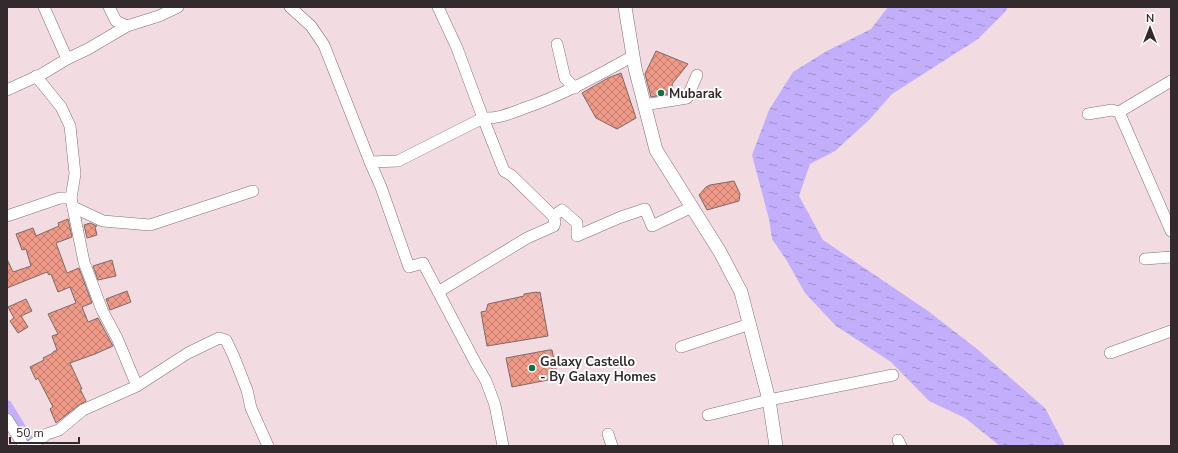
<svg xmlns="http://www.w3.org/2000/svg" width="1178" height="453" viewBox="0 0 1178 453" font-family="'Nunito Sans',sans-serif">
<defs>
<pattern id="water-ripples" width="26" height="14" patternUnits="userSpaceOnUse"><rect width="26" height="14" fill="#c2aefa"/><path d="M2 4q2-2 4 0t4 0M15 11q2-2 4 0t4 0" fill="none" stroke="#9e8ecb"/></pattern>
<pattern id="building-cross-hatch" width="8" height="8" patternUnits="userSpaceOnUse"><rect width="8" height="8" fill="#ef9988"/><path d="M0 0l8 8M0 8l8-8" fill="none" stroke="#c27d6f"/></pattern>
</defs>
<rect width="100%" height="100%" fill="#f2dce2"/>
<polygon fill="url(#water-ripples)" points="888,7 1008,7 1005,12 978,39 892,94 869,120 835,151 810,164 799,196 823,240 928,311 977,349 1045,408 1065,446 1000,446 965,418 929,401 891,362 836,326 805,293 787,261 772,239 769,219 752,155 769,110 793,72 825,52 871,29"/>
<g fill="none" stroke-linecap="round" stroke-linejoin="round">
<polyline stroke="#c2aefa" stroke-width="10" points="7,405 32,446"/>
</g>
<g fill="url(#building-cross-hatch)" stroke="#7d6a66">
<polygon points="656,51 688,64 672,84 674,93 651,97 645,74"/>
<polygon points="621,73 636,118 617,129 596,118 582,93 608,78"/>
<polygon points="734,181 740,194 739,201 707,210 699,195 706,187 710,185"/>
<polygon points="68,219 72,237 56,243 67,273 79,268 92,303 82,307 88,322 98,318 113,346 95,354 70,363 82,389 80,389 86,401 79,405 56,423 50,409 53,407 38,378 36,380 30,367 44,360 43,358 53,353 53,352 57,350 52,336 58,334 48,314 76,303 70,287 58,292 51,274 49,275 47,272 7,288 7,259 13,272 31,266 26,249 22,250 16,234 33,228 36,236 59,226 58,223"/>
<polygon points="90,223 97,226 95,227 97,235 87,238 84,225"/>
<polygon points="112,260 116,276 98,280 93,266"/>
<polygon points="127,291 131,302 110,310 106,299"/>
<polygon points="537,292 537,293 540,292 548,336 487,346 481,312 486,311 488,304 524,296 524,294"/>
<polygon points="26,299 32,311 21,316 28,327 18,333 10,321 14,318 8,307"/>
<polygon points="549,350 552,350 558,378 512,387 506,358"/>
</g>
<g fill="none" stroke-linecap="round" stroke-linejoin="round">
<defs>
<g id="minor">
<polyline points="44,7 67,59"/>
<polyline points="109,7 116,21 127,26"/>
<polyline points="290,7 311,26 324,45 370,162"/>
<path d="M438 7 457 48 483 118C497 119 509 114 522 109 561 96 597 76 633 56"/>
<polyline points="557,44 565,78 575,88"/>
<polyline points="36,76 61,107 70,126 75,174 71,198"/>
<polyline points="7,90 42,74 67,59 88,49 127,26 159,16 178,7"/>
<polyline points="644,105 687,98 697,75"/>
<polyline points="1119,112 1171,81"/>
<polyline points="1088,114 1112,110 1119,112 1171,231"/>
<polyline points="73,207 103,221 150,225 253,191"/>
<polyline points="7,216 60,198 71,198 84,262 102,310 117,338 137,386 188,353 219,338 226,340 234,357 247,390 251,408 268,446"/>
<polyline points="553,216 562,210 577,223 577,236 621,217 645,209 652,226 692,207"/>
<polyline points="1145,259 1171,257"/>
<polyline points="438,292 527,238 554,226 555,222 553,216 511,175 504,171 483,118 398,161 370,162 381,187 409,267 423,263 475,362 486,381 495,405 503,446"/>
<polyline points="681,347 750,324"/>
<polyline points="1110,353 1171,331"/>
<polyline points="708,415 769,400 893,375"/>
<polyline points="7,419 24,446"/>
<polyline points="608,434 612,446"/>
<polyline points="898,440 901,446"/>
<polyline points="31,446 47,434 59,430 83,410 137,386"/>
</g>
<polyline id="tertiary" points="625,7 635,68 656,150 720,252 741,292 769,400 776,446"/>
</defs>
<use href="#minor" stroke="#847075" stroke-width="12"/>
<use href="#tertiary" stroke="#847075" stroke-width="14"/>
<use href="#minor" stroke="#fff" stroke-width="11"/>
<use href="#tertiary" stroke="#fff" stroke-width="13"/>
</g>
<g fill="#0c734a" stroke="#fff" stroke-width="1.5">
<circle cx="661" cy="93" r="4"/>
<circle cx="532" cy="368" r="4"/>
</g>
<g text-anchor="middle" stroke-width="4" stroke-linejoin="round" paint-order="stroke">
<g font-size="13" font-weight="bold" fill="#322a2c" stroke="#fff" text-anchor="start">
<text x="669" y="98">Mubarak</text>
<text x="540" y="366">Galaxy Castello<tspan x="540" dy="15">- By Galaxy Homes</tspan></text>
</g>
</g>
<rect width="1178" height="453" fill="none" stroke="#322a2c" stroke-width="16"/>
<g transform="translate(1150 28)" stroke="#ffffff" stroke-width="3" paint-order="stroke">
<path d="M0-3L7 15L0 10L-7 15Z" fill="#322a2c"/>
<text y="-6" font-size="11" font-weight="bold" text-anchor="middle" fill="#322a2c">N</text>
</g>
<path d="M10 437v6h69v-6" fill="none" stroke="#322a2c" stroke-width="2"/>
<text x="16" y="437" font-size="12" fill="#322a2c" stroke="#ffffff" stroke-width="3" paint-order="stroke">50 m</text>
</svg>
